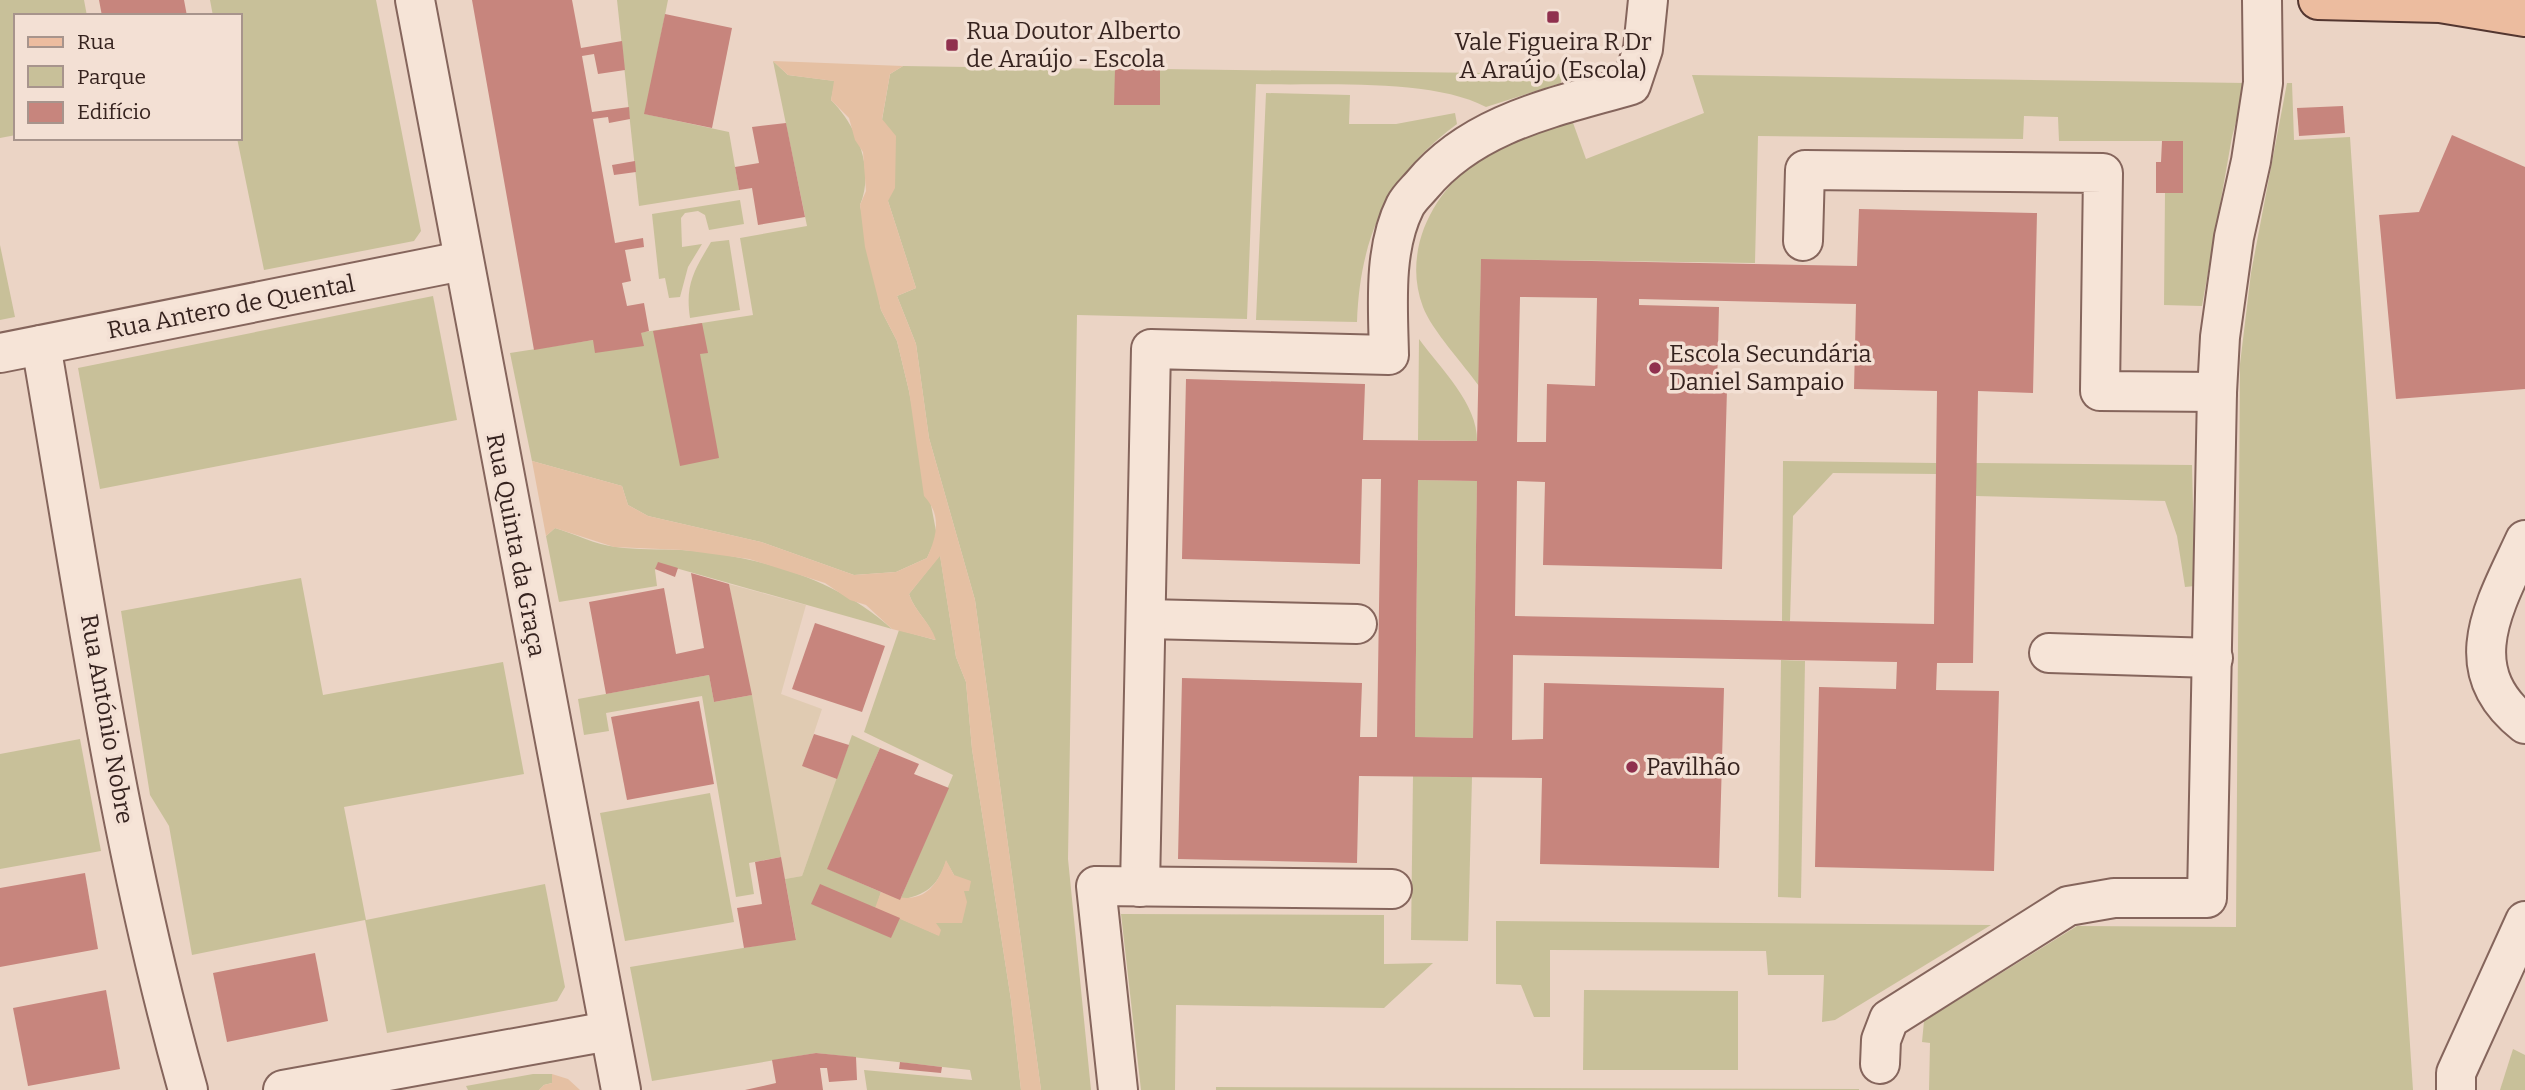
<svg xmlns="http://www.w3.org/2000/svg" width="2525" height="1090" viewBox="0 0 2525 1090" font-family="Bitter,serif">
<rect width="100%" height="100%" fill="#ebd4c5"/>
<polygon fill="#e0cbb2" points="729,584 806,605 781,694 822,709 803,766 837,779 802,876 785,879"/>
<g fill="#c8c099">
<polygon points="0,0 84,0 87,16 16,16 16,135 0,138"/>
<polygon points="210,0 376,0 421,231 414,241 264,270 237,138 240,16 213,16"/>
<polygon points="617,0 668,0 645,114 729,132 739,190 639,206"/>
<path d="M773 61 788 75 835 81 831 100C857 126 875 169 860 205L881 310 897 341 909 391 937 536 927 558 896 572 854 575 761 542 648 516 628 505 622 486 532 461 510 353 753 315 740 238 807 226Z"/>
<path d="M903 66 1115 69V105H1160V69L1562 74 1561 83 1486 107C1431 78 1321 86 1256 84L1247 319 1077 315 1068 859 1091 1090H1041L975 600 929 438 916 344 897 296 916 288 888 201 882 120 890 74Z"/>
<path d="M1692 75 2246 83 2232 137 2202 306 2164 305 2165 193H2183V141H2059L2058 117 2024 116 2023 139 1758 136 1755 263 1481 259 1479 386C1464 365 1431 329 1423 307 1402 252 1432 192 1478 161 1506 143 1540 131 1572 120L1586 159 1704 113Z"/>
<polygon points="2287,83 2292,83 2294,140 2350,137 2413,1090 1929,1090 1930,1043 1922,1042 1924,1021 2077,926 2236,927 2240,364 2251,273"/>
<path d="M1266 93 1350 95 1349 124H1396L1455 113 1457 124C1387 176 1360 237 1357 322L1256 320Z"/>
<polygon points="740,200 744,224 709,230 705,215 698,211 685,213 681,218 682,247 702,244 688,267 680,297 669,298 665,278 659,279 652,214"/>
<path d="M729 240 740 310 690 318C685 284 694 271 711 242Z"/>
<polygon points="0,245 15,317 0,320"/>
<polygon points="433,296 457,420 100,489 78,368"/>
<path d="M1419 339C1440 368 1478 404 1477 441L1418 440Z"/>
<polygon points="1783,461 1936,463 1936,474 1833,473 1793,516 1790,621 1782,621"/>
<polygon points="1976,463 2192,465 2195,586 2185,587 2177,536 2165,501 1976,496"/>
<polygon points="1418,480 1477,481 1473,738 1415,737"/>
<path d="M555 528C575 534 596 545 616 547 638 550 659 549 681 550 756 555 836 578 892 629L658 563 655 570 657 586 559 602 546 536Z"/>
<path d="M940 555 956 657 966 682 972 749 1011 1000 1021 1090H867L864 1070 972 1080 970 1070 816 1053 652 1081 630 967 796 939 785 879 802 876 852 735 880 748 828 869 881 892 876 908 938 935 935 923 954 875 946 861C938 887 925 895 900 900L953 775 864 732 899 630 935 640C930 622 915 612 909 594Z"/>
<polygon points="301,578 323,695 503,662 524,774 344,807 366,920 545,884 565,987 557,1001 387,1033 365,920 192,955 169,826 150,795 121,611"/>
<polygon points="1781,660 1805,661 1801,898 1778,897"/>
<polygon points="709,675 714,702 752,695 781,857 749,863 754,894 736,897 702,696 606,713 609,731 584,735 578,699"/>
<polygon points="80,739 101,851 0,869 0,754"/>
<polygon points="1413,776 1472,777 1468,941 1411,940"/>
<polygon points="710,793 734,922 625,941 600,813"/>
<polygon points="1121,914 1384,915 1384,964 1433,963 1384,1008 1176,1005 1175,1090 1141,1090"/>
<polygon points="1496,921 1991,925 1835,1020 1822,1022 1824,975 1768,975 1766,951 1550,950 1550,1017 1534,1017 1521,985 1496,984"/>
<polygon points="1584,990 1738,991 1738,1070 1583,1070"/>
<polygon points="2513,1049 2525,1055 2525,1090 2500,1090"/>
<polygon points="533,1074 552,1074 552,1083 544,1085 539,1090 468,1090 466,1086"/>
<polygon points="1216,1087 1859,1089 1859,1090 1216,1090"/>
</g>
<g fill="#e5c0a3">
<path d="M773 61 903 66 890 74 882 119 896 136 895 188 888 201 916 288 897 296 916 344 929 438 975 600 1041 1090H1021L1011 1000 972 749 966 682 956 657 940 556 909 594C915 612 930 622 936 640L892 629 866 605 850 600 825 583 749 559 683 550 614 547 555 528 546 536 532 461 622 486 628 505 648 516 761 542 854 575 896 572 927 558C937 536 942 515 924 496L909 391 897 341 881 310 865 247 860 205 866 191 863 152 855 140 849 118 831 100 834 81 788 75Z"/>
<path d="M946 860 954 875 971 881 969 891H964L967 902 962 923H936L941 930 939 936 875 908 881 892C915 906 935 895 946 860Z"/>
<polygon points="552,1074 568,1079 580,1090 539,1090 544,1085 552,1083"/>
</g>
<g fill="#c7857d" fill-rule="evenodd">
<polygon points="99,0 184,0 187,16 102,16"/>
<polygon points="472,0 572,0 581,48 622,41 625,70 598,74 594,54 582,56 592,112 629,107 630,119 609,123 608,117 593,119 615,243 643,238 644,247 625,250 631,281 622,283 627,306 644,303 649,331 641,333 644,346 595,353 593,340 534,350"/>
<polygon points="665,14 732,28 712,128 644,114"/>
<polygon points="1115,69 1160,69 1160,105 1114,105"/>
<polygon points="2343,106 2345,133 2299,136 2297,108"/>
<polygon points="786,123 805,217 758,225 752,188 739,190 735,167 759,163 752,127"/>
<polygon points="2452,135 2525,167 2525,389 2396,399 2379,215 2419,212"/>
<polygon points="2162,141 2183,141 2183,193 2156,193 2156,162 2161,162"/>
<polygon points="635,161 636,172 614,175 612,165"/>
<path d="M1859 209 2037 213 2033 393 1978 391 1973 663H1937L1936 690 1999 691 1994 871 1815 867 1819 687 1896 689 1897 662 1513 655 1512 740 1543 739 1544 683 1724 688 1719 868 1540 864 1542 778 1359 776 1357 863 1178 859 1182 678 1362 683 1360 737H1377L1381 479H1362L1360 564 1182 559 1186 379 1365 384 1363 440 1477 441 1481 259 1857 266ZM1520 297 1597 298 1595 386 1547 384 1546 442H1517ZM1639 299 1856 304 1854 389 1937 391 1934 624 1515 616 1517 481 1545 482 1543 565 1722 569 1727 389 1717 388 1719 307 1639 305ZM1418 480 1477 481 1473 738 1415 737Z"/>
<polygon points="702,323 708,353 700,354 719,458 680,466 653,331"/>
<polygon points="658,562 678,568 675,577 655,569"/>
<polygon points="691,573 729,584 752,695 714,702 709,675 606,694 589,602 664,588 676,654 704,648"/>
<polygon points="815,623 885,646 862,712 792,689"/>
<polygon points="699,701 714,784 627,800 611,717"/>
<polygon points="814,734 849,745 837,779 802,766"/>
<polygon points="880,748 919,764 914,774 949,788 900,900 827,869"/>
<polygon points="781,857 796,940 744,948 737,908 762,904 755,862"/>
<polygon points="85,873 98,949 0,967 0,888"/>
<polygon points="820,884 900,918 891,938 811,904"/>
<polygon points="315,953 328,1021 227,1042 213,973"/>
<polygon points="106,990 120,1069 28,1086 13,1008"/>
<polygon points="816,1053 856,1057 857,1080 829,1082 827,1068 820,1068 823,1090 745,1090 776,1083 772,1060"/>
<polygon points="900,1062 942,1067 941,1073 899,1069"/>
</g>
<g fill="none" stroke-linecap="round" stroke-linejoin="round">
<defs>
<g id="minor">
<polyline points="415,0 621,1090"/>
<polyline points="1803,241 1805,170 2103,173 2100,391 2217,392"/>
<path d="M41 345C84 594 119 847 188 1090"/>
<polyline points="0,353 462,261"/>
<path d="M2525 540C2495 605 2455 669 2525 724"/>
<polyline points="1146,619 1357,624"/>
<polyline points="2049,653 2213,658"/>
<path d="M1140 887 1151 349 1389 355C1388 307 1383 250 1405 206 1409 198 1416 192 1422 185 1474 122 1556 107 1631 85L1643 49 1648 0"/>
<polyline points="1880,1064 1881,1040 1889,1019 2068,906 2114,898 2207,898 2217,392 2220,337 2234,237 2251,161 2263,83 2262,0"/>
<polyline points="283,1090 609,1031"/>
<polyline points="1118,1090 1096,886 1392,889"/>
<polyline points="2456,1090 2456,1073 2525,921"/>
</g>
<polyline id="major" points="2318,0 2440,3 2525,17"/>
</defs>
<use href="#minor" stroke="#85655c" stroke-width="42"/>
<use href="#major" stroke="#533630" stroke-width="42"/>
<use href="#minor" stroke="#f6e4d7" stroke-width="38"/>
<use href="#major" stroke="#ecbc9f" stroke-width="38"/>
</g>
<g fill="#90304e" stroke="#f3e0d4" stroke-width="2.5">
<rect x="1546" y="10" width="14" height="14" rx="3.5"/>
<rect x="945" y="38" width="14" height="14" rx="3.5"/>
<circle cx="1655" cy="368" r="7"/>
<circle cx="1632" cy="767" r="7"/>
</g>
<g text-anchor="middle" stroke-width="7" stroke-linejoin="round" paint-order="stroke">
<g font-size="24" fill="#36231f" stroke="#f3e0d4" text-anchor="start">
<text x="966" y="39">Rua Doutor Alberto<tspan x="966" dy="28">de Araújo - Escola</tspan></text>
<text x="1553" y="50" text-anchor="middle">Vale Figueira R Dr<tspan x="1553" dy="28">A Araújo (Escola)</tspan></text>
<text x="1669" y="362">Escola Secundária<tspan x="1669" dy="28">Daniel Sampaio</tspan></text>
<text x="1646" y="775">Pavilhão</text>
</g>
<g font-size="24" fill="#36231f" stroke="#f3e0d4">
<text transform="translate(231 307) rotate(-11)" y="8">Rua Antero de Quental</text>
<text transform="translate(516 545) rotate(79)" y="8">Rua Quinta da Graça</text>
<text transform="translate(107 719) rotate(80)" y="8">Rua António Nobre</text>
</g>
</g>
<rect x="14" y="14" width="228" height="126" fill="#f3e0d4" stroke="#a7948c" stroke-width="2"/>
<rect x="28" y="37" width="35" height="10" fill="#ecbc9f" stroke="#a7948c" stroke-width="2"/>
<text x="77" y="49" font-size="21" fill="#36231f">Rua</text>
<rect x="28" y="66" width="35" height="21" fill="#c8c099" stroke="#a7948c" stroke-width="2"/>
<text x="77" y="84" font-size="21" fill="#36231f">Parque</text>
<rect x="28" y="102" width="35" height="21" fill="#c7857d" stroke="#a7948c" stroke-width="2"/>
<text x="77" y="119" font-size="21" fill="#36231f">Edifício</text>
</svg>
